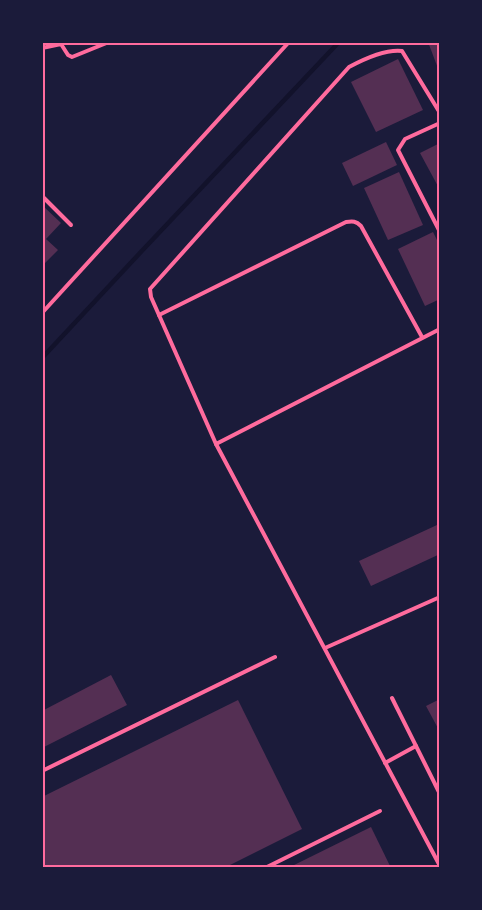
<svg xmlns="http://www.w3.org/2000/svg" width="482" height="910" viewBox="0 0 482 910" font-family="'Sofia Sans Condensed',sans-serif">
<rect width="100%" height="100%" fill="#1b1b3a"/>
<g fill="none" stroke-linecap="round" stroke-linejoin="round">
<polyline stroke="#12122b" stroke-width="4.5" points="42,358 139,254 339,42"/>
</g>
<g fill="#542f53">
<polygon points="428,42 440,42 440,71 439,71"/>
<polygon points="398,59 423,110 376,132 351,82"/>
<polygon points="386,142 397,165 353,186 342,163"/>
<polygon points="440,143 440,190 420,153"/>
<polygon points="399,172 423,225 388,240 364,188"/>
<polygon points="42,205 61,223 46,239 58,250 42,266"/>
<polygon points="433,232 440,246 440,299 425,306 398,249"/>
<polygon points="437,525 440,531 440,554 371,586 359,561"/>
<polygon points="111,675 127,705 42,748 42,711"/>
<polygon points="440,699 440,732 426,706"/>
<polygon points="238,700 302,829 224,868 42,868 42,797"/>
<polygon points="371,827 391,868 288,868"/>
</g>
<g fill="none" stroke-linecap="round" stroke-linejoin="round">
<g stroke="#ff6b9d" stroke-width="4">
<polyline points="42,48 61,44 68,55 72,57 109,42"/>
<path d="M440 113 402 51C385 49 364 59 349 67L150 289 151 297 216 444 440 866"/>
<polyline points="440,123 405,139 398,150 440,232"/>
<polyline points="42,196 71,225"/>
<polyline points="42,313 289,42"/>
<path d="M159 315 346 222C353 221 356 221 361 226L422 337"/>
<polyline points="216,444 440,329"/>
<polyline points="325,648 440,597"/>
<polyline points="392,698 440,794"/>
<polyline points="385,763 416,746"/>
<polyline points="42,771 275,657"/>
<polyline points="265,868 380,811"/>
</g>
</g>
<rect width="482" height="910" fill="none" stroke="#1b1b3a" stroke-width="88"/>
<rect x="44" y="44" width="394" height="822" fill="none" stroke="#ff6b9d" stroke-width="2"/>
</svg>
